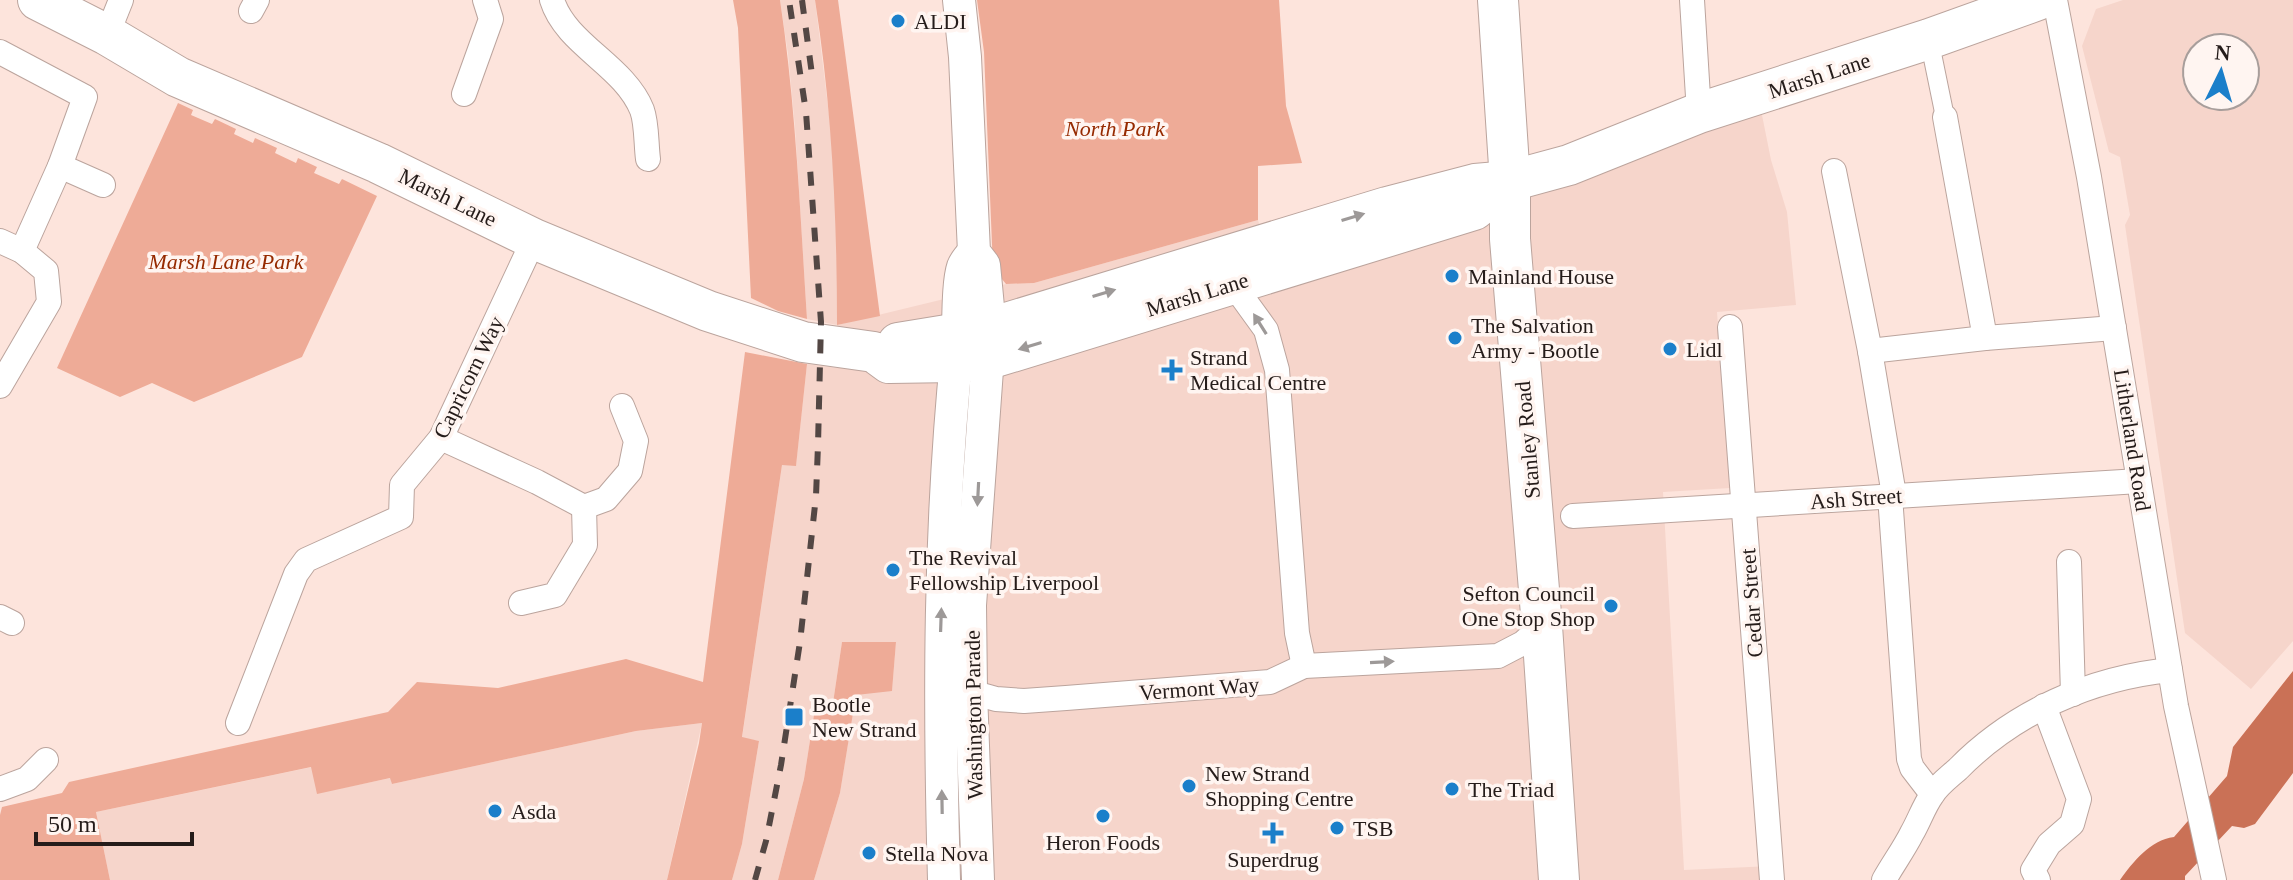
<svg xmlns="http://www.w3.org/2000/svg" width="2293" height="880" viewBox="0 0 2293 880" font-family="Georgia,serif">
<rect width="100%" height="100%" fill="#fde4dc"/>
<g fill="#f6d5cb" fill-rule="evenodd">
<polygon points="780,0 815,0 831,131 837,230 837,325 1006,284 1034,283 1258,220 1268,254 1758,95 1771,160 1787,212 1796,305 1717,312 1730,488 1663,492 1684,870 1771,866 1772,880 814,880 840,793 856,694 892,690 896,642 842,642 833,703 816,702 804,779 778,880 732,880 742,844 759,741 742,738 782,465 796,465 807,364 837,368 837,325 807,319 795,127 788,54"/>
<path d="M2123 0H2293V641L2251 689 2185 633 2125 225 2130 215 2120 157 2109 152 2082 46 2096 9ZM2197 48H2245V96H2197Z"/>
<polygon points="702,723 667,880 110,880 96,812 312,767 318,793 391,778 392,784 636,731"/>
</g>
<g fill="#eeab97">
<path d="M733 0H780C796 106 800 213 807 319L778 311 751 298 738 28Z"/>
<path d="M815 0H838L880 316 837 325C837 216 832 108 815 0Z"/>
<polygon points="977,0 1279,0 1286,106 1302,163 1258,166 1258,220 1034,283 1006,284 993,268 984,52"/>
<polygon points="178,103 193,110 191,115 212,124 215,119 236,129 234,134 253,143 255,138 277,148 275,153 296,163 298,158 317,167 314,173 339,184 342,179 377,196 302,357 194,402 152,383 120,397 57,368"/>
<polygon points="745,352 807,364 796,466 782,465 742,737 759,741 742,844 732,880 667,880 699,743 702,723 636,731 392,784 390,778 317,794 311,767 96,812 110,880 0,880 0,815 2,807 62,793 69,782 388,712 417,682 498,688 626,659 703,682"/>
<polygon points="842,642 896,642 892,691 856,695 840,793 814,880 778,880 804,779 816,702 833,703"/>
</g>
<path fill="#ca7156" d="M2293 671V773L2255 824 2244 828 2232 826 2185 876V880H2120C2133 862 2150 840 2174 837L2227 776 2233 747Z"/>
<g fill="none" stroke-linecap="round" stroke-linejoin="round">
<defs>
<polyline id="pedestrian" points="1929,39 1945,117"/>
<g id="minor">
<path d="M552 0C566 45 624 65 642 110 647 124 646 144 648 159"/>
<polyline points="1692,0 1699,113"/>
<polyline points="2055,0 2089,177 2176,706 2214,880"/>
<polyline points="251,11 257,0"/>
<polyline points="107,35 121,0"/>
<polyline points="0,52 85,97 60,166 22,251"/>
<polyline points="464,94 491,19 485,0"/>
<polyline points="1945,117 1985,338"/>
<polyline points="60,166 103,185"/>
<polyline points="1834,171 1870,351 1894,495"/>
<polyline points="0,241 22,251 46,271 49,302 0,386"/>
<polyline points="1232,283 1266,330 1277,370 1297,633 1304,666"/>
<polyline points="1730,327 1772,880"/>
<polyline points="1870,351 1985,338 2114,328"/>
<polyline points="441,438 537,482 584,507 606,499 630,471 636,441 622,406"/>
<polyline points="1890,496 1909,759 1912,768 1932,794"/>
<polyline points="1573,516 2139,481"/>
<polyline points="2069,562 2073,694"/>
<polyline points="521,603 555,595 585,545 584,507"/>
<polyline points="0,617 12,623"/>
<polyline points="958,695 971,692 996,699 1024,701 1066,698 1270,682 1304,666 1498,656 1523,643 1542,626"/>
<polyline points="238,723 296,574 306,560 401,517 402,485 441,438 534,239"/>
<polyline points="0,789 27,779 46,760"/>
<path d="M1884 880C1893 864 1904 849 1912 833 1919 821 1924 806 1932 795 1938 785 1949 777 1958 769 2014 712 2091 678 2170 670"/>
<polyline points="2038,880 2033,870 2049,844 2072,824 2079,799 2044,706"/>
</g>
<g id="tertiary">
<polyline points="959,0 965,57 974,252 984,265 990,328 970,605 971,692 978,880"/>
<path d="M944 880C939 702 939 529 957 351 959 330 957 285 963 267 965 262 970 256 974 252"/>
</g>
<g id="primary">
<polyline points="38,0 107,35 178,77 378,163 534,239 708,311 803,342 874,352 889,363 956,362 989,359 1474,210 1510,181"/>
<polyline points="1498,0 1510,181 1510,239 1542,626 1559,880"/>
<polyline points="898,343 990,328 1387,207 1475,184 1510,181 1569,165 1699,113 1929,39 2038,0"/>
</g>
</defs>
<use href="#pedestrian" stroke="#bba49d" stroke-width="20"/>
<use href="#minor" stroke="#bba49d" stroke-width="26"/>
<use href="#tertiary" stroke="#bba49d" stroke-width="34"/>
<use href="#primary" stroke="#bba49d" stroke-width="42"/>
<use href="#pedestrian" stroke="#fff" stroke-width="18"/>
<use href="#minor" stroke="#fff" stroke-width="24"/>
<use href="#tertiary" stroke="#fff" stroke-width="32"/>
<use href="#primary" stroke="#fff" stroke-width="40"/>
<g stroke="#534744" stroke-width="6" stroke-dasharray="14 14" stroke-linecap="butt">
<polyline points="802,0 813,82"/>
<polyline points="755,880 766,841 781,765 800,642 816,496 818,445 821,322 806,112 789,0"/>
</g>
</g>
<defs><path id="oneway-solid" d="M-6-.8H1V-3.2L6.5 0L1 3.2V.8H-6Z" transform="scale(2)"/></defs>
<g fill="#9d9998">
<use href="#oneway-solid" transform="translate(1353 217) rotate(-17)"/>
<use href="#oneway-solid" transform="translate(1104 293) rotate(-17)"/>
<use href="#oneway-solid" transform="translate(1260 324) rotate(-122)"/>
<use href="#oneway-solid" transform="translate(1030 346) rotate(163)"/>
<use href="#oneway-solid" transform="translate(978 494) rotate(93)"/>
<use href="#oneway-solid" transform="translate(941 620) rotate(-88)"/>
<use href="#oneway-solid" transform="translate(1382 662) rotate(-3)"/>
<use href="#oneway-solid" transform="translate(942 802) rotate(-91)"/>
</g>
<g fill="#1b7fca" stroke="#fff5f1" stroke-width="3">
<circle cx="898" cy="21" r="8"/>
<circle cx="1452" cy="276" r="8"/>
<circle cx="1455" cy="338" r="8"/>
<circle cx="1670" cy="349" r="8"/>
<path d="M1168 358h8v8h8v8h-8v8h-8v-8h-8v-8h8z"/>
<circle cx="893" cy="570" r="8"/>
<circle cx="1611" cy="606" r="8"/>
<rect x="784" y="707" width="20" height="20" rx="4"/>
<circle cx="1189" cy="786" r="8"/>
<circle cx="1452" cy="789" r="8"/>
<circle cx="495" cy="811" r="8"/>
<circle cx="1103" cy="816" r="8"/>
<circle cx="1337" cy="828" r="8"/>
<path d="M1269 821h8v8h8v8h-8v8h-8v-8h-8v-8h8z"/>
<circle cx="869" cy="853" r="8"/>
</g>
<g text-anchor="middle" stroke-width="7" stroke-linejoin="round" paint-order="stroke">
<g font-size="22" fill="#251c1a" stroke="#fff5f1" text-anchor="start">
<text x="914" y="29">ALDI</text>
<text x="1468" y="284">Mainland House</text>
<text x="1471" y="333">The Salvation<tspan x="1471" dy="25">Army - Bootle</tspan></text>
<text x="1686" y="357">Lidl</text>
<text x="1190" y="365">Strand<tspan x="1190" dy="25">Medical Centre</tspan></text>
<text x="909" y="565">The Revival<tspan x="909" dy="25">Fellowship Liverpool</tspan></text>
<text x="1595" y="601" text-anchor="end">Sefton Council<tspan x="1595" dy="25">One Stop Shop</tspan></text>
<text x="812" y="712">Bootle<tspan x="812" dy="25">New Strand</tspan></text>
<text x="1205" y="781">New Strand<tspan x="1205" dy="25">Shopping Centre</tspan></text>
<text x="1468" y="797">The Triad</text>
<text x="511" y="819">Asda</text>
<text x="1353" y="836">TSB</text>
<text x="1103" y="850" text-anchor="middle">Heron Foods</text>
<text x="885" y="861">Stella Nova</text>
<text x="1273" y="867" text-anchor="middle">Superdrug</text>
</g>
<g font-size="22" fill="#251c1a" stroke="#fff5f1">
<text transform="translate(1819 75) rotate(-18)" y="8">Marsh Lane</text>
<text transform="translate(448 197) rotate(26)" y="8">Marsh Lane</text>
<text transform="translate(1197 294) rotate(-17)" y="8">Marsh Lane</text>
<text transform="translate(468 377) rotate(-64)" y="8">Capricorn Way</text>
<text transform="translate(1527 440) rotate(-95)" y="8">Stanley Road</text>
<text transform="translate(2133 440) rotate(81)" y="8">Litherland Road</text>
<text transform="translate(1856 498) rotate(-4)" y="8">Ash Street</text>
<text transform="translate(1751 603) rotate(-94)" y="8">Cedar Street</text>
<text transform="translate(1199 688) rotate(-4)" y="8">Vermont Way</text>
<text transform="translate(973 715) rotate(-91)" y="8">Washington Parade</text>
</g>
<g font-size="22" font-style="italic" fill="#962a00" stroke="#fff5f1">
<text x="1115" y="136">North Park</text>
<text x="226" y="269">Marsh Lane Park</text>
</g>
</g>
<g transform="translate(2221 72) rotate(5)"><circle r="38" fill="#fff5f1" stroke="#a89e9b" stroke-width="2"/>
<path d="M0-6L14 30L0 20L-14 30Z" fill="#1b7fca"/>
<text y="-12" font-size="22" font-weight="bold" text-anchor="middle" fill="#251c1a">N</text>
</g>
<path d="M36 832v12h156v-12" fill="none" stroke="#251c1a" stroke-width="4"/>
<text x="48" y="832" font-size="24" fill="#251c1a" stroke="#fff5f1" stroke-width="6" paint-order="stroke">50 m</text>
</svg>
